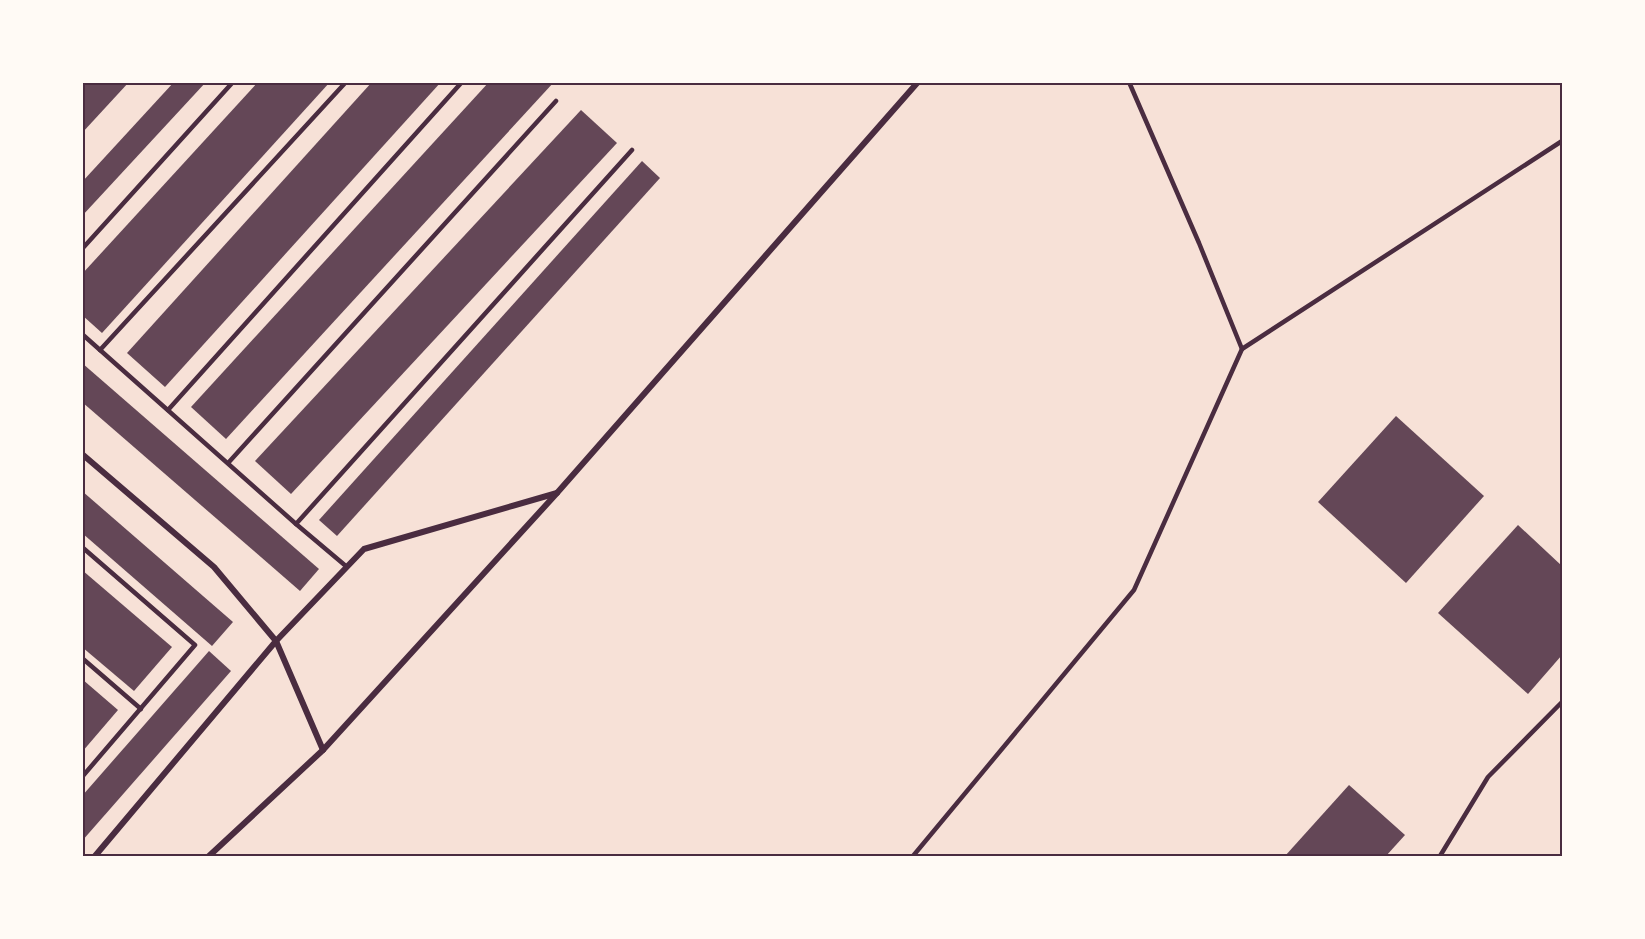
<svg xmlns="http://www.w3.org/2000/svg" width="1645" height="939" viewBox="0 0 1645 939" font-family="Helvetica,sans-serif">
<rect width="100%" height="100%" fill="#f7e1d7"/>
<g fill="#644757">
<polygon points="82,82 129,82 82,133"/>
<polygon points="174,82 206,82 82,216 82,182"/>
<polygon points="258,82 330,82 102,333 82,315 82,274"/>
<polygon points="372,82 441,82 165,387 127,353"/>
<polygon points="489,82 554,82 226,439 191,407"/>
<polygon points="581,110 617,143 291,494 255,461"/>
<polygon points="642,161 660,178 337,536 319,520"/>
<polygon points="82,363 319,569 300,591 82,402"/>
<polygon points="1396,416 1484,496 1406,583 1318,502"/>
<polygon points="82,491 233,622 212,646 82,533"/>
<polygon points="1518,525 1562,566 1562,655 1528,694 1438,613"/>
<polygon points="82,570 172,647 134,691 82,647"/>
<polygon points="209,651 231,671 82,841 82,796"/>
<polygon points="82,679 118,710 82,752"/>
<polygon points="1349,785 1405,835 1386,856 1285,856"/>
</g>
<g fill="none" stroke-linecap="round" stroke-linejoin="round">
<g stroke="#4a2c40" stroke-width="4.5">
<polyline points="82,249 233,82"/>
<polyline points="82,334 296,524"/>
<polyline points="1242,349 1562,141"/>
<polyline points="100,350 346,82"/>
<polyline points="168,410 462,82"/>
<polyline points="229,462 556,101"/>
<polyline points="82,547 195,645 82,777"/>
<polyline points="347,567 296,524 632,150"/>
<polyline points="82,658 141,709"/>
<polyline points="913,856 1134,590 1242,349 1199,243 1129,82"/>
<polyline points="1440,856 1488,777 1562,702"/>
</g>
<g stroke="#4a2c40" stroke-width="6">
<polyline points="82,454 214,567 276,641 323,750"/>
<polyline points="95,856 276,641 364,549 557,493"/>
<polyline points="209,856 323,750 557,493 918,82"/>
</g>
</g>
<rect width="1645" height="939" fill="none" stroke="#fffaf5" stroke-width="168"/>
<rect x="84" y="84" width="1477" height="771" fill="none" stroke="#4a2c40" stroke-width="2"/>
</svg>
